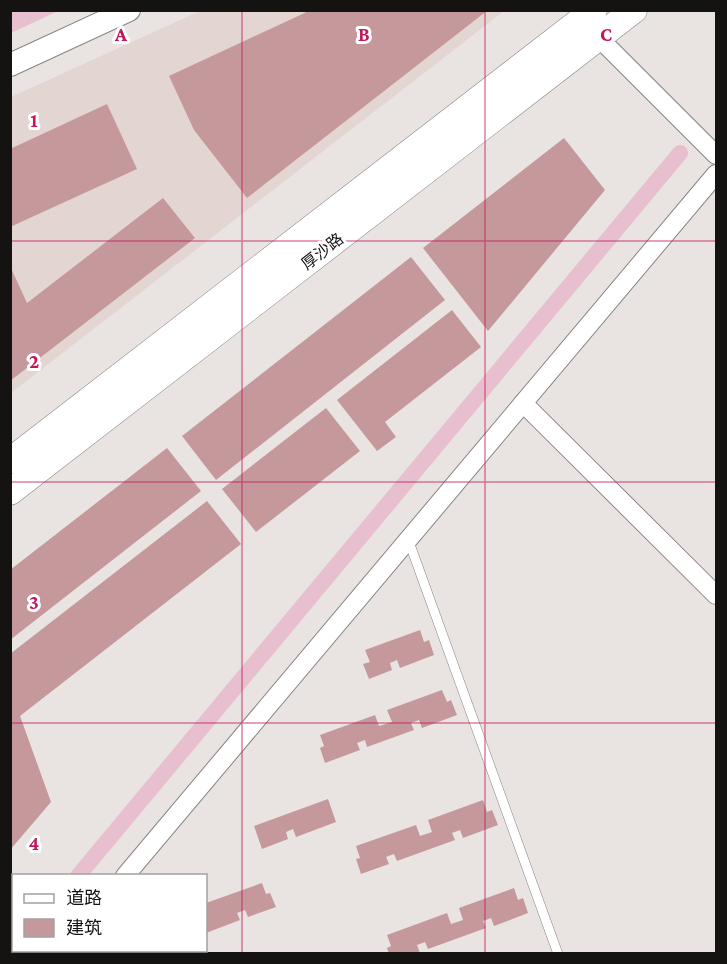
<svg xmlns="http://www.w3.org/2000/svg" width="727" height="964" viewBox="0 0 727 964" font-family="'Crimson Pro','Noto Sans SC',serif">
<rect width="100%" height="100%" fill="#e9e4e2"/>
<polygon fill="#e3d5d1" points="200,11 504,11 11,393 11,97"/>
<polygon fill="#e8bfcf" points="11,10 58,10 58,11 11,33"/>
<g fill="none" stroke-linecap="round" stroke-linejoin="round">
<g stroke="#e8bfcf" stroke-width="16">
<polyline points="78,876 680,153"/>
<polyline points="13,954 16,950"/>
</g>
</g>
<g fill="#c5999b">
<polygon points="311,10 488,10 247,198 194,130 169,76"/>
<polygon points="107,104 137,169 10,227 10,149"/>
<polygon points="564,138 605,190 488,331 423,248"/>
<polygon points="163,198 195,238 10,381 10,266 27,303"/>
<polygon points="411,257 445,300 216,480 182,436"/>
<polygon points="452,310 481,347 385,422 396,437 377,451 337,400"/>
<polygon points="326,408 360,451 256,532 222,489"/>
<polygon points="167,448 201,491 10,640 10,570"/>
<polygon points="207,501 241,544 20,716 51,802 10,850 10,654"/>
<polygon points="420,630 424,642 429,640 434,655 400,668 397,660 390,663 392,670 369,679 363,664 370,662 365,650"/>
<polygon points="442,690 447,702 451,700 457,715 422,728 419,720 411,723 414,730 367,747 365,740 357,743 360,750 325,763 320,748 324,746 320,735 375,715 379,726 392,722 387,710"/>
<polygon points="328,799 336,822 296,837 293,829 286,832 288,839 262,849 254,826"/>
<polygon points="483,800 487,812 492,810 498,825 463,838 460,830 452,833 455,840 397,861 394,854 386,857 389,864 361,874 356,859 360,858 356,846 416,825 420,836 432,832 428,820"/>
<polygon points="262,883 266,894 270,893 276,907 248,917 245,910 237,913 240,920 206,933 206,903"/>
<polygon points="514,888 518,900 523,898 528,913 494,926 491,918 483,921 486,928 428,949 425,942 417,945 420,953 417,954 389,954 387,948 391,946 387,935 447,913 451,924 463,920 459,908"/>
</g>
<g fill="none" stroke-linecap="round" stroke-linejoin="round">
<defs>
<polyline id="service" points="408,539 558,954"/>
<g id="minor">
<polyline points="599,38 716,155"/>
<polyline points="523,403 716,595"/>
<polyline points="125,876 716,174"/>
<polyline points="60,954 62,950"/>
</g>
<polyline id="tertiary" points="10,65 129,10"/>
<g id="secondary">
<polyline points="10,461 594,10"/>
<polyline points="10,492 634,10"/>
</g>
</defs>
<use href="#service" stroke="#898483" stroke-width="10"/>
<use href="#minor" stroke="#898483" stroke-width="20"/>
<use href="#tertiary" stroke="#898483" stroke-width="24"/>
<use href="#secondary" stroke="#898483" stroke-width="27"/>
<use href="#service" stroke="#fff" stroke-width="9"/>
<use href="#minor" stroke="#fff" stroke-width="18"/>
<use href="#tertiary" stroke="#fff" stroke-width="22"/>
<use href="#secondary" stroke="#fff" stroke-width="26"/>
</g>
<path fill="none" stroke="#c2185b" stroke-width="1.5" stroke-opacity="0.55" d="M242 10V954M485 10V954M10 241H716M10 482H716M10 723H716"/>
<g text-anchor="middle" stroke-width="6" stroke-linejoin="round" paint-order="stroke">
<g font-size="16" fill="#151312" stroke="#fff">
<text transform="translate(322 251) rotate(-38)" y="6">厚沙路</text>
</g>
</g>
<g font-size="20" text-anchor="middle" font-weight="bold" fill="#c2185b" stroke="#fff" stroke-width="6" stroke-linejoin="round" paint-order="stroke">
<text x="121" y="41">A</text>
<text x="364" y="41">B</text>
<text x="606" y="41">C</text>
<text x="34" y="127">1</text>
<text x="34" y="368">2</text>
<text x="34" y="609">3</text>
<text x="34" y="850">4</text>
</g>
<rect width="727" height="964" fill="none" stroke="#151312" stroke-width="24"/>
<rect x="12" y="874" width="195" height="78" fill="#ffffff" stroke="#a1a1a0" stroke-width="1.5"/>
<rect x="24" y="894" width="30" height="9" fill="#ffffff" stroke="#a1a1a0" stroke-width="1.5"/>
<text x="66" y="904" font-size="18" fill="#151312">道路</text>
<rect x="24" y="919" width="30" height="18" fill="#c5999b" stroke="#a1a1a0" stroke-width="1.5"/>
<text x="66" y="934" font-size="18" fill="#151312">建筑</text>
</svg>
